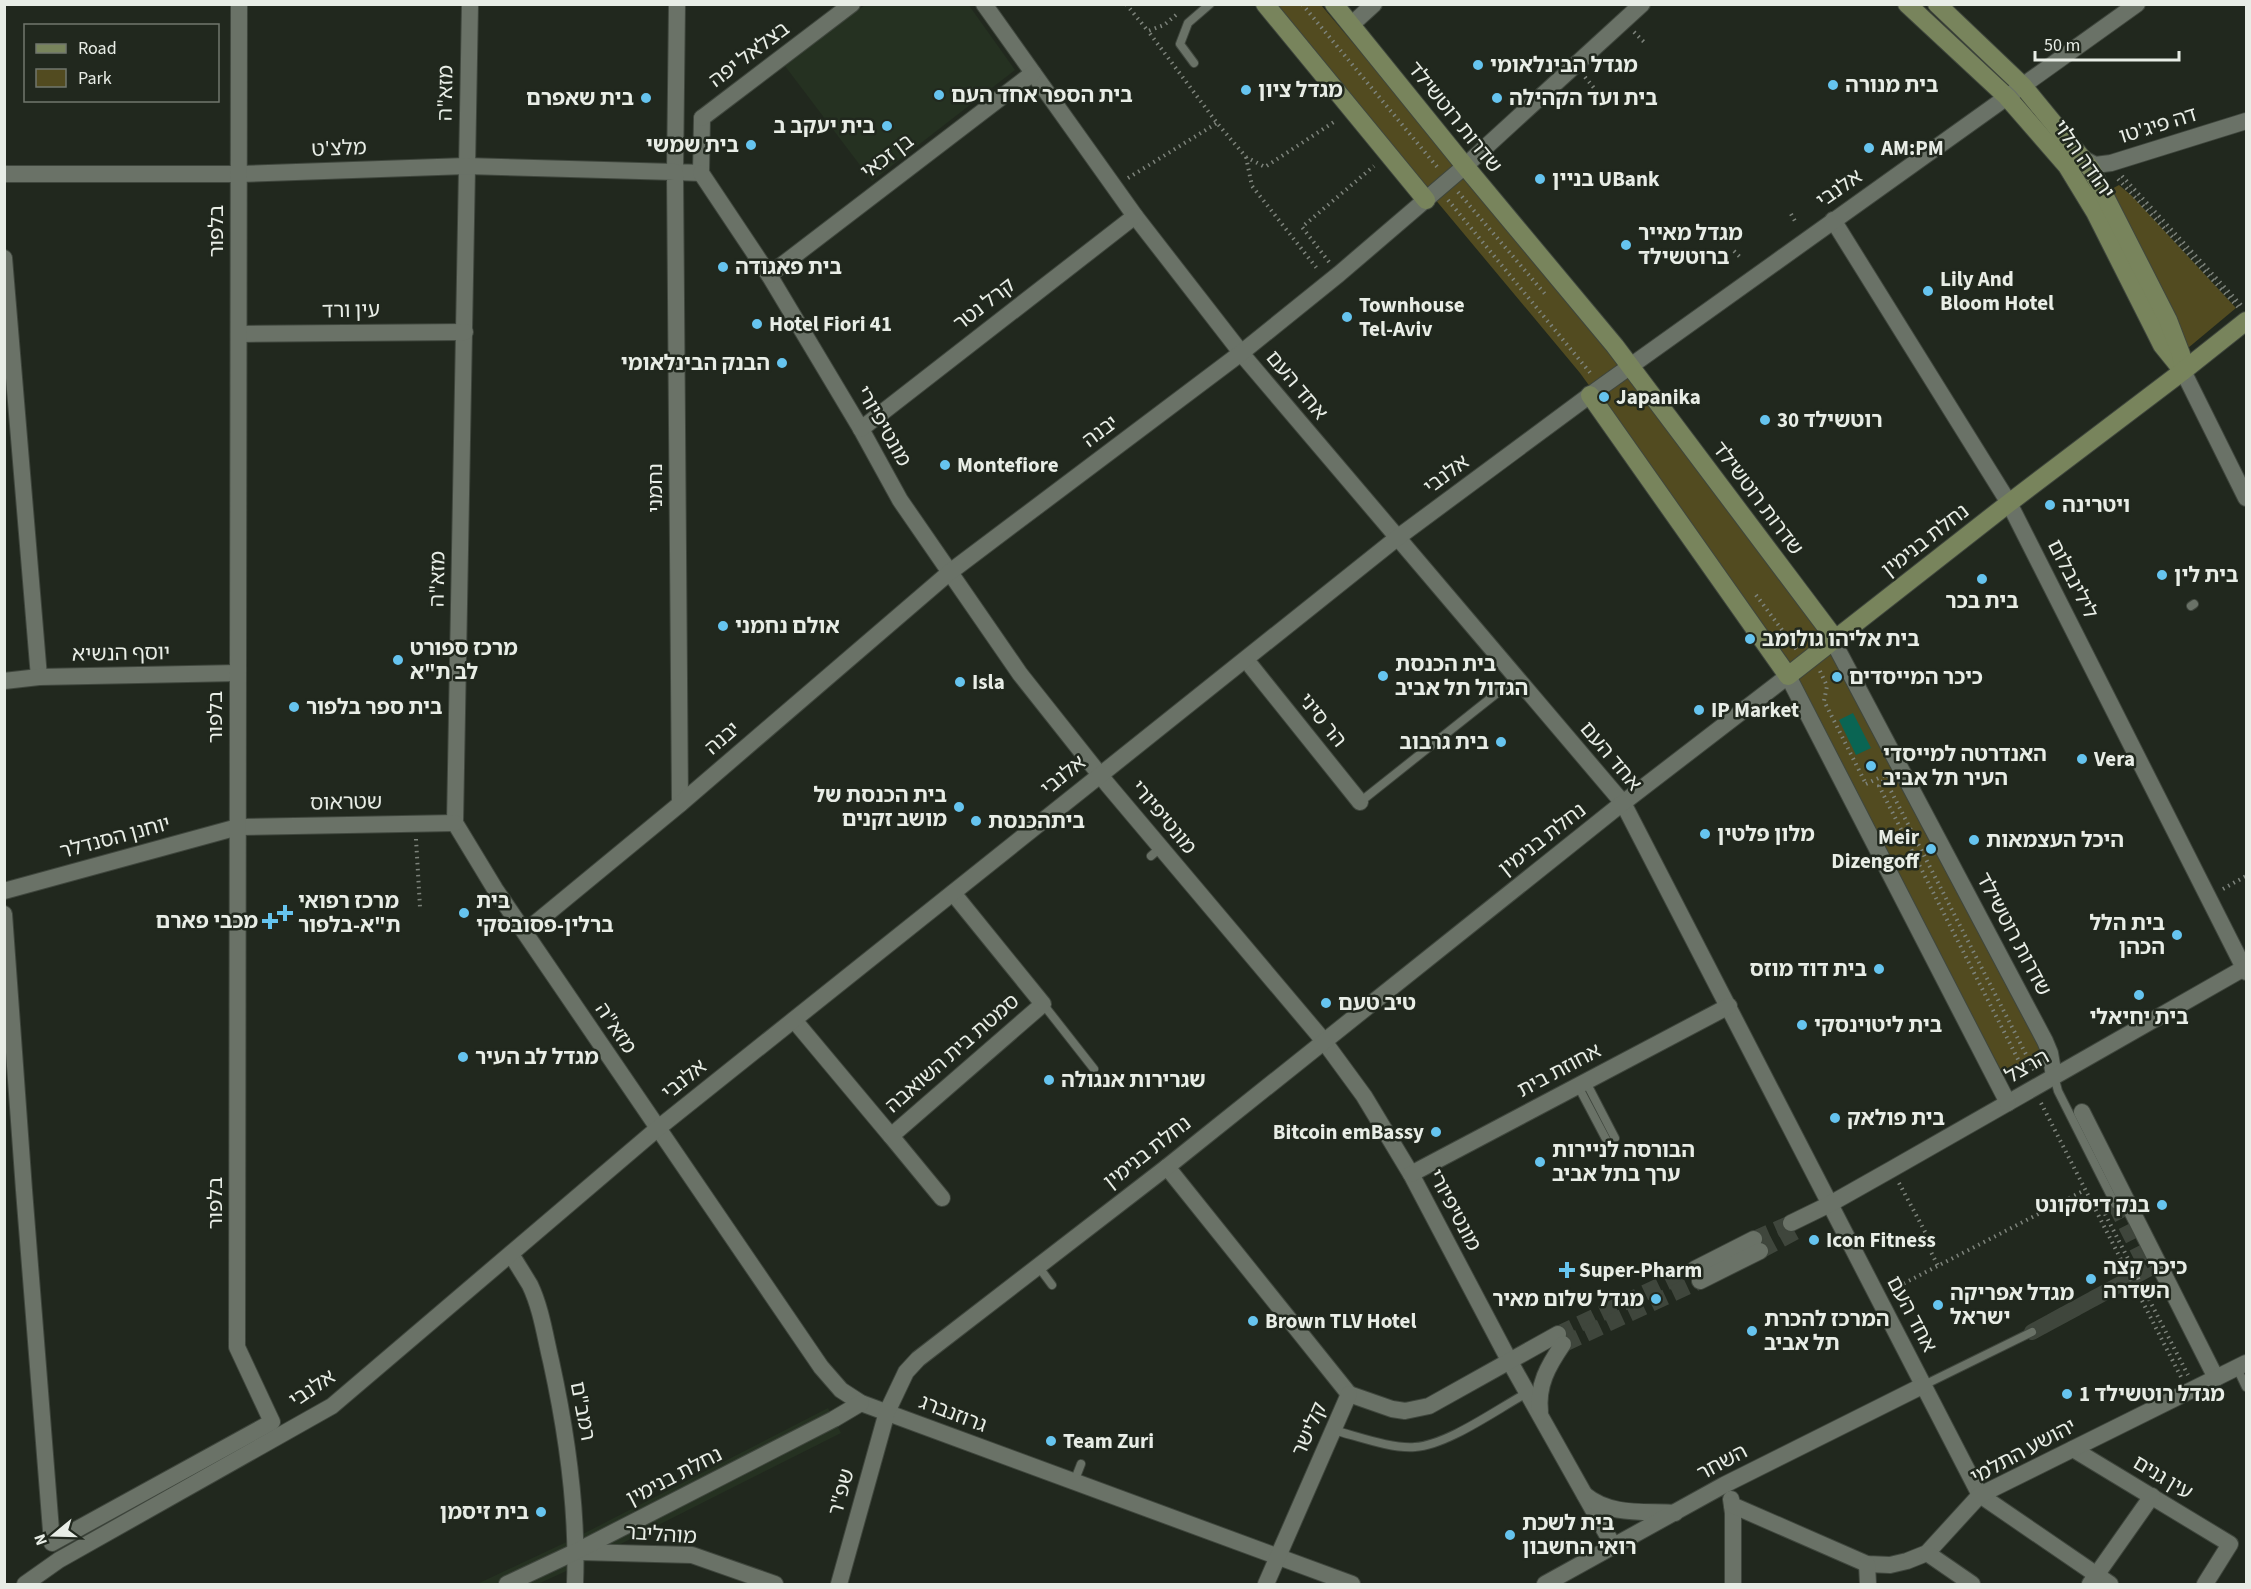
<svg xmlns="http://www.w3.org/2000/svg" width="2251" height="1589" viewBox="0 0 2251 1589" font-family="'Source Sans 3','Noto Sans Hebrew',sans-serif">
<rect width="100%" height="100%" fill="#21281e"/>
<g fill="#253121">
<polygon points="968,4 1015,70 872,181 785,66 865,5"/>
<polygon points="828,1408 841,1433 575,1567 538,1584 477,1584 575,1538"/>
</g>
<g fill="#524b20">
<polygon points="1273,5 1321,5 1619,357 1821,634 1846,678 2043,1055 2004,1076 1867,816 1787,658 1580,373"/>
<polygon points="2119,185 2132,196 2236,308 2188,348 2108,191"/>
</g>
<polygon fill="#0a6553" points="1853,713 1871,748 1856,755 1839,720"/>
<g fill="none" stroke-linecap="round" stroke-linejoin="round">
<g stroke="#3f463c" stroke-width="16" stroke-dasharray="16 8" stroke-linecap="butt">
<polyline points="2115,1204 2148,1269 2032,1332 2148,1269"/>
<polyline points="1754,1239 1791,1223"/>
<polyline points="1760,1251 1795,1232"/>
<polyline points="1558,1334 1695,1269"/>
<polyline points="1564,1344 1700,1281"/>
</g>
<defs>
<g id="lane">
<polyline points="1194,63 1180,44 1188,23 1210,4"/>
<polyline points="2191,606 2194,604"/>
<polyline points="1360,802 1516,678"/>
<polyline points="1151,856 1160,848"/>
<polyline points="1043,1004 1094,1069"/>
<polyline points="2054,1076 2058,1091 2115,1204"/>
<polyline points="1586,1082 1615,1138"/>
<polyline points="1578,1086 1607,1141"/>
<polyline points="1038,1266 1052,1285"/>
<polyline points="2237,1368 2246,1387"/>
<polyline points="1924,1385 2032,1332"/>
<path d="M1333 1430C1357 1436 1391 1449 1415 1447 1448 1445 1497 1409 1527 1393"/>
<polyline points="1074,1482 1081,1464"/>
</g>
<g id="street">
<polyline points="470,4 455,823 495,889 821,1367 841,1390 861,1403 1352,1584"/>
<polyline points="677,4 675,172 701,173 702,118"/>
<polyline points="984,4 1135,216 1246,359 1623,803 1980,1495 2110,1584"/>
<polyline points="1351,25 1374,4"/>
<polyline points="702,118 852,4"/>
<polyline points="2084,159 2095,165 2111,163 2246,121"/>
<polyline points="701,173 769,275 861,429 900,500 1020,674 1108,785 1323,1040 1364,1096 1411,1174 1510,1362 1614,1547"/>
<polyline points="4,174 239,174 466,166 675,172 680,804"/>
<polyline points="1833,220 2009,503 2246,972"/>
<polyline points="4,258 39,677"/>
<polyline points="769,275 1033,73"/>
<polyline points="239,334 465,332"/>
<polyline points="2183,371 2246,498"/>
<polyline points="861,429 1135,216"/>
<polyline points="1833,641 2045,1041 2050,1053 2054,1076"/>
<polyline points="1251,666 1360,802"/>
<polyline points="4,681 39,677 238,673"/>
<polyline points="4,891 238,827 455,823"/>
<polyline points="4,914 24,1190 52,1543 272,1422 237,1347 239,4"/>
<polyline points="523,929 527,930 532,926 680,804 950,572 1241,353 1339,274 1465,166 1642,4"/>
<polyline points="794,1020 891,1136 1043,1004 953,893"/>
<polyline points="2082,1112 2216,1378"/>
<polyline points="891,1136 942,1198"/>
<polyline points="1167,1167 1349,1394"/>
<polyline points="1411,1174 1729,1006"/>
<polyline points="1791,1223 1830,1204 1892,1169 2246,967"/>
<path d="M511 1254C517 1264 524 1275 530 1285 541 1308 545 1336 551 1361 567 1434 578 1509 575 1584"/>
<polyline points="1695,1269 1754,1239"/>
<polyline points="1700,1281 1760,1251"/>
<polyline points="1349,1394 1392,1409 1405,1411 1429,1406 1558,1334"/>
<path d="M1540 1412C1537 1385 1548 1366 1563 1344"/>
<polyline points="2073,1449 2230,1544 2205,1584"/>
<path d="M1585 1495C1610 1516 1644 1511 1675 1513"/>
<polyline points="1731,1499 1733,1513 1733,1584"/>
<polyline points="1732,1505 1867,1564 1890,1565 1907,1561 1927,1553 1980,1495 2246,1363"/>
<polyline points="580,1552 692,1555 775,1584"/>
<polyline points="1927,1553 1972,1584"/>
<polyline points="1867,1564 1868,1584"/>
<polyline points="25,1584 59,1560 332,1406 657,1129 1397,538 1590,395 2137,4"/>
<polyline points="507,1584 575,1552 834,1419 861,1403"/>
<polyline points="839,1584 887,1412 906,1372 918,1359 1167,1167 1615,809 1788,676 2008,1103"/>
<polyline points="1266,1584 1349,1394"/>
<polyline points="1545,1584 1724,1485 1924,1385"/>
<polyline points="2090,1584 2152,1496"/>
</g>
<g id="secondary">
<polyline points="1265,4 1426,200"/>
<polyline points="1334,4 1465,166 1615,346 1830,632 1833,641"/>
<polyline points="1907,4 2007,97 2067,166 2095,212 2155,331 2162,345 2183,371"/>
<polyline points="1937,4 2023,86 2091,169 2168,320 2181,354 2183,366"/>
<polyline points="1590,395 1788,676 2009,503 2183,371 2246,321"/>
</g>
</defs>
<use href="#lane" stroke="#3f463d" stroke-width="10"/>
<use href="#street" stroke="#3f463d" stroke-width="18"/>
<use href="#secondary" stroke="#3f463d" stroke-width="20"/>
<g stroke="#7d837b" stroke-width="4" stroke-dasharray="1.5 4.5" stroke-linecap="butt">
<polyline points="1126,4 1148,31"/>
<polyline points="1302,4 1438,168"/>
<polyline points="1176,15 1164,25 1148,31 1217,123 1246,157 1265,167 1337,120"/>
<polyline points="1634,32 1644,42"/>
<polyline points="1585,77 1594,88"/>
<polyline points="1246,157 1252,186 1319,271"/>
<polyline points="2122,176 2241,305"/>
<polyline points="1128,178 1217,123"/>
<polyline points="2118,179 2238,307"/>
<polyline points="1458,192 1545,294"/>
<polyline points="1448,200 1592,375"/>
<polyline points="1791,214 1795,221"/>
<polyline points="1734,251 1741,258"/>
<polyline points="1329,262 1302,227 1374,166"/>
<polyline points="1756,595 1797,650"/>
<polyline points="1820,671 1827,686 1824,701 1866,784"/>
<polyline points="1887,776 1879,786 2025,1073"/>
<polyline points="1866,784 1885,775"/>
<polyline points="1891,791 2034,1070"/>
<polyline points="416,839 420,907"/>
<polyline points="2223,889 2246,876"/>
<polyline points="2041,1103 2181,1377"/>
<polyline points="1899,1183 1930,1241 1930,1250 1938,1266"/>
<polyline points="2105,1214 2188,1375"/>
<polyline points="1893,1289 2085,1190"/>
</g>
<use href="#lane" stroke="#6a7267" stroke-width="8"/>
<use href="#street" stroke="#6a7267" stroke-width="16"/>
<use href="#secondary" stroke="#78845c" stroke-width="18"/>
</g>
<g fill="#66c4ef" stroke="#21281e" stroke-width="2">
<circle cx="1478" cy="65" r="6"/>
<circle cx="1833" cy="85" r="6"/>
<circle cx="1246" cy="90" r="6"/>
<circle cx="939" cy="95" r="6"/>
<circle cx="646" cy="98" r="6"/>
<circle cx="1497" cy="98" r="6"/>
<circle cx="887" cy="126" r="6"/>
<circle cx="751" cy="145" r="6"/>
<circle cx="1869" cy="148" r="6"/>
<circle cx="1540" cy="179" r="6"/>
<circle cx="1626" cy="245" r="6"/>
<circle cx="723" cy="267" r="6"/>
<circle cx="1928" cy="291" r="6"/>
<circle cx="1347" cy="317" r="6"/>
<circle cx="757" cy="324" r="6"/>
<circle cx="782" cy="363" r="6"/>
<circle cx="1604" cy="397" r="6"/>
<circle cx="1765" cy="420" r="6"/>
<circle cx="945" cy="465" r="6"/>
<circle cx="2050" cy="505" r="6"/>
<circle cx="2162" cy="575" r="6"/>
<circle cx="1982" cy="579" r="6"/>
<circle cx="723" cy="626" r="6"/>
<circle cx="1750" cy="639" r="6"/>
<circle cx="398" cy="660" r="6"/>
<circle cx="1383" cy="676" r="6"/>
<circle cx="1837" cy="677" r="6"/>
<circle cx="960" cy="682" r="6"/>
<circle cx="294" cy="707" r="6"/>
<circle cx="1699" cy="710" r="6"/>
<circle cx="1501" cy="742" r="6"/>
<circle cx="2082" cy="759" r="6"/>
<circle cx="1871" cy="766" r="6"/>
<circle cx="959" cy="807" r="6"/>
<circle cx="976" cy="821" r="6"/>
<circle cx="1705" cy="834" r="6"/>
<circle cx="1974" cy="840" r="6"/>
<circle cx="1931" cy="849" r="6"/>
<path d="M282 904h6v6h6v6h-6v6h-6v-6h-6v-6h6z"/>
<circle cx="464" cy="913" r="6"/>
<path d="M267 912h6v6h6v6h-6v6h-6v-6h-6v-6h6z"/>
<circle cx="2177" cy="935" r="6"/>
<circle cx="1879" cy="969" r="6"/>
<circle cx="2139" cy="995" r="6"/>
<circle cx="1326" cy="1003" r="6"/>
<circle cx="1802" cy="1025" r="6"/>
<circle cx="463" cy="1057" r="6"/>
<circle cx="1049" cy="1080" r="6"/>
<circle cx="1835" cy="1118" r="6"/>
<circle cx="1436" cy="1132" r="6"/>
<circle cx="1540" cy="1162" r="6"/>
<circle cx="2162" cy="1205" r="6"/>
<circle cx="1814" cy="1240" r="6"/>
<path d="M1564 1261h6v6h6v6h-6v6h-6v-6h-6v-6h6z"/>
<circle cx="2091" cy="1279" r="6"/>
<circle cx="1656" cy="1299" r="6"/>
<circle cx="1938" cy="1305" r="6"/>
<circle cx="1253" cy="1321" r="6"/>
<circle cx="1752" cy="1331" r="6"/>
<circle cx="2067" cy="1394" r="6"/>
<circle cx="1051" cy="1441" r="6"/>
<circle cx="541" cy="1512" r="6"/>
<circle cx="1510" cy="1535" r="6"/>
</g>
<g text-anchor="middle" stroke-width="5" stroke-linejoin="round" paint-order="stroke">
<g font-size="21" fill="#e8ede6" stroke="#21281e">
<text transform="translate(749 54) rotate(-37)" y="7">בצלאל יפה</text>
<text transform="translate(445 93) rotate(-89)" y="7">מזא"ה</text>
<text transform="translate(1455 117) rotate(51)" y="7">שדרות רוטשילד</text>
<text transform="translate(2158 125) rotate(-17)" y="7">דה פיג'טו</text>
<text transform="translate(339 148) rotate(-2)" y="7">מלצ'ט</text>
<text transform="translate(887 156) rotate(-37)" y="7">בן זכאי</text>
<text transform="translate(2084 159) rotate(55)" y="7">יהודה הלוי</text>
<text transform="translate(1839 188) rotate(-35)" y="7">אלנבי</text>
<text transform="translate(216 231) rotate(-90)" y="7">בלפור</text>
<text transform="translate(984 304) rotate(-38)" y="7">קרל נטר</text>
<text transform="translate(351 310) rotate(-1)" y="7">עין ורד</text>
<text transform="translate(1297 385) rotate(50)" y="7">אחד העם</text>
<text transform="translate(884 426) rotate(60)" y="7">מונטיפיורי</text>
<text transform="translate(1100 431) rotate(-37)" y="7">יבנה</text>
<text transform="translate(1446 474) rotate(-37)" y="7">אלנבי</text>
<text transform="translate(655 488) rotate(-90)" y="7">נחמני</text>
<text transform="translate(1758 498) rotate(53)" y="7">שדרות רוטשילד</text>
<text transform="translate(1925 540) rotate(-38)" y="7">נחלת בנימין</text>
<text transform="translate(437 579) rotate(-89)" y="7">מזא"ה</text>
<text transform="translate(2073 579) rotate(63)" y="7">לילינבלום</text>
<text transform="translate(121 653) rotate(-1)" y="7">יוסף הנשיא</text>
<text transform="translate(215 717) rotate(-90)" y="7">בלפור</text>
<text transform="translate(1323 720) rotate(51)" y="7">הר סיני</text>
<text transform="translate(722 738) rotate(-41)" y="7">יבנה</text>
<text transform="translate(1611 756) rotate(50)" y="7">אחד העם</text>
<text transform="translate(1063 775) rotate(-39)" y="7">אלנבי</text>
<text transform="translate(346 802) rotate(-1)" y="7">שטראוס</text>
<text transform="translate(1164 817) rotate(50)" y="7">מונטיפיורי</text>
<text transform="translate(115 837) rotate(-15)" y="7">יוחנן הסנדלר</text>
<text transform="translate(1542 839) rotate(-38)" y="7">נחלת בנימין</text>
<text transform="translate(2014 934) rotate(62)" y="7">שדרות רוטשילד</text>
<text transform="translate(616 1028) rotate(56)" y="7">מזא"ה</text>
<text transform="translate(952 1053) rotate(-41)" y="7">סמטת בית השואבה</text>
<text transform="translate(2027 1066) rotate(-30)" y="7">הרצל</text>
<text transform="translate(1559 1070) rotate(-28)" y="7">אחוזת בית</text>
<text transform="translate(684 1079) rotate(-39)" y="7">אלנבי</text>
<text transform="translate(1147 1152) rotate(-38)" y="7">נחלת בנימין</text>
<text transform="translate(215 1203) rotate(-90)" y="7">בלפור</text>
<text transform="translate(1455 1210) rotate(62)" y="7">מונטיפיורי</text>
<text transform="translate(1912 1314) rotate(62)" y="7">אחד העם</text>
<text transform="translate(312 1388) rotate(-34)" y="7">אלנבי</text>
<text transform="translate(583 1411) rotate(79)" y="7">רמב"ם</text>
<text transform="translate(953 1413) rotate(21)" y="7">גרוזנברג</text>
<text transform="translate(1309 1429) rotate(-66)" y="7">קלישר</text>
<text transform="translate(2023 1451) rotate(-28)" y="7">יהושע התלמי</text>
<text transform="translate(1722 1462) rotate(-28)" y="7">השחר</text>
<text transform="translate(674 1476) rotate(-27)" y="7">נחלת בנימין</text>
<text transform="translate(2163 1477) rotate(31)" y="7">עין גנים</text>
<text transform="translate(841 1492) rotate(-74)" y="7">שפ"ר</text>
<text transform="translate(661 1534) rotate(4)" y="7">מוהליבר</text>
</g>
<g font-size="21" font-weight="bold" fill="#e8ede6" stroke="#21281e" text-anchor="start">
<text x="1490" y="72">מגדל הבינלאומי</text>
<text x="1845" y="92">בית מנורה</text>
<text x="1258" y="97">מגדל ציון</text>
<text x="951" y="102">בית הספר אחד העם</text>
<text x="634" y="105" text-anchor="end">בית שאפרם</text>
<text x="1509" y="105">בית ועד הקהילה</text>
<text x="875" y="133" text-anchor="end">בית יעקב ב</text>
<text x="739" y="152" text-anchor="end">בית שמשי</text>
<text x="1881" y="155">AM:PM</text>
<text x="1552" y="186">בניין UBank</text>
<text x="1638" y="240">מגדל מאייר<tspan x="1638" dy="24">ברוטשילד</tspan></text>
<text x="735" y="274">בית פאגודה</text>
<text x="1940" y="286">Lily And<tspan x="1940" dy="24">Bloom Hotel</tspan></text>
<text x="1359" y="312">Townhouse<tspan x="1359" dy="24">Tel-Aviv</tspan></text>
<text x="769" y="331">Hotel Fiori 41</text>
<text x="770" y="370" text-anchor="end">הבנק הבינלאומי</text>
<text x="1616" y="404">Japanika</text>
<text x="1777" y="427">רוטשילד 30</text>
<text x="957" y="472">Montefiore</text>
<text x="2062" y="512">ויטרינה</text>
<text x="2174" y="582">בית לין</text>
<text x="1982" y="608" text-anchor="middle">בית בכר</text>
<text x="735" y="633">אולם נחמני</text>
<text x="1762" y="646">בית אליהו גולומב</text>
<text x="410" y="655">מרכז ספורט<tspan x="410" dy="24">לב ת"א</tspan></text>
<text x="1395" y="671">בית הכנסת<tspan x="1395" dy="24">הגדול תל אביב</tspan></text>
<text x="1849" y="684">כיכר המייסדים</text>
<text x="972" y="689">Isla</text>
<text x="306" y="714">בית ספר בלפור</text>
<text x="1711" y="717">IP Market</text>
<text x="1489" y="749" text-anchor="end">בית גרבוב</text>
<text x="1883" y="761">האנדרטה למייסדי<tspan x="1883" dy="24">העיר תל אביב</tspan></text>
<text x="2094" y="766">Vera</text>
<text x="947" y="802" text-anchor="end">בית הכנסת של<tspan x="947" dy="24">מושב זקנים</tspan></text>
<text x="988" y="828">ביתהכנסת</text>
<text x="1717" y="841">מלון פלטין</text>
<text x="1919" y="844" text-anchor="end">Meir<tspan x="1919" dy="24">Dizengoff</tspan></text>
<text x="1986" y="847">היכל העצמאות</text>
<text x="298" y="908">מרכז רפואי<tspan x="298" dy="24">ת"א-בלפור</tspan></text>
<text x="476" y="908">בית<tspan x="476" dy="24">ברלין-פסובסקי</tspan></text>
<text x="258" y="928" text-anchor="end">מכבי פארם</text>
<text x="2165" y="930" text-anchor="end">בית הלל<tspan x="2165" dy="24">הכהן</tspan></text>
<text x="1867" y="976" text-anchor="end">בית דוד מוזס</text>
<text x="1338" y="1010">טיב טעם</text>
<text x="2139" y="1024" text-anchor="middle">בית יחיאלי</text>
<text x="1814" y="1032">בית ליטוינסקי</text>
<text x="475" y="1064">מגדל לב העיר</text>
<text x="1061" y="1087">שגרירות אנגולה</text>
<text x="1847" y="1125">בית פולאק</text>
<text x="1424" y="1139" text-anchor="end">Bitcoin emBassy</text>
<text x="1552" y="1157">הבורסה לניירות<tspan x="1552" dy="24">ערך בתל אביב</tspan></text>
<text x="2150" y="1212" text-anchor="end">בנק דיסקונט</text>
<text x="1826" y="1247">Icon Fitness</text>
<text x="2103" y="1274">כיכר קצה<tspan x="2103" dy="24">השדרה</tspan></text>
<text x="1579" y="1277">Super-Pharm</text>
<text x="1950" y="1300">מגדל אפריקה<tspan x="1950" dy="24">ישראל</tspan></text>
<text x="1644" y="1306" text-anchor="end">מגדל שלום מאיר</text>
<text x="1764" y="1326">המרכז להכרת<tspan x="1764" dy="24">תל אביב</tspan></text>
<text x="1265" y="1328">Brown TLV Hotel</text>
<text x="2079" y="1401">מגדל רוטשילד 1</text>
<text x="1063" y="1448">Team Zuri</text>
<text x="529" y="1519" text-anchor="end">בית זיסמן</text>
<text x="1522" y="1530">בית לשכת<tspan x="1522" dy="24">רואי החשבון</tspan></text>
</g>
</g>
<rect width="2251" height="1589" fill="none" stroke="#e8ede6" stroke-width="12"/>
<rect x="24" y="24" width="195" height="78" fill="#21281e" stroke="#71776e" stroke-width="1.5"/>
<rect x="36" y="44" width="30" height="9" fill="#78845c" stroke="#71776e" stroke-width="1.5"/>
<text x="78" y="54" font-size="18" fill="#e8ede6">Road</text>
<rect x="36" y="69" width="30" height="18" fill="#524b20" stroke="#71776e" stroke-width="1.5"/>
<text x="78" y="84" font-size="18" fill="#e8ede6">Park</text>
<g transform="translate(54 1535) rotate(251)" stroke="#21281e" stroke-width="4.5" paint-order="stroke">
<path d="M0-4.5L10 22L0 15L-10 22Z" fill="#e8ede6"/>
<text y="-9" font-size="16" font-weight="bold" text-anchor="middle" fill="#e8ede6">N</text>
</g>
<path d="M2035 51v9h144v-9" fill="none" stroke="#e8ede6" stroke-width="3"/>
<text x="2044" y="51" font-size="18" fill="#e8ede6" stroke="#21281e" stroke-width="4.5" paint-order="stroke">50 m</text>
</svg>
